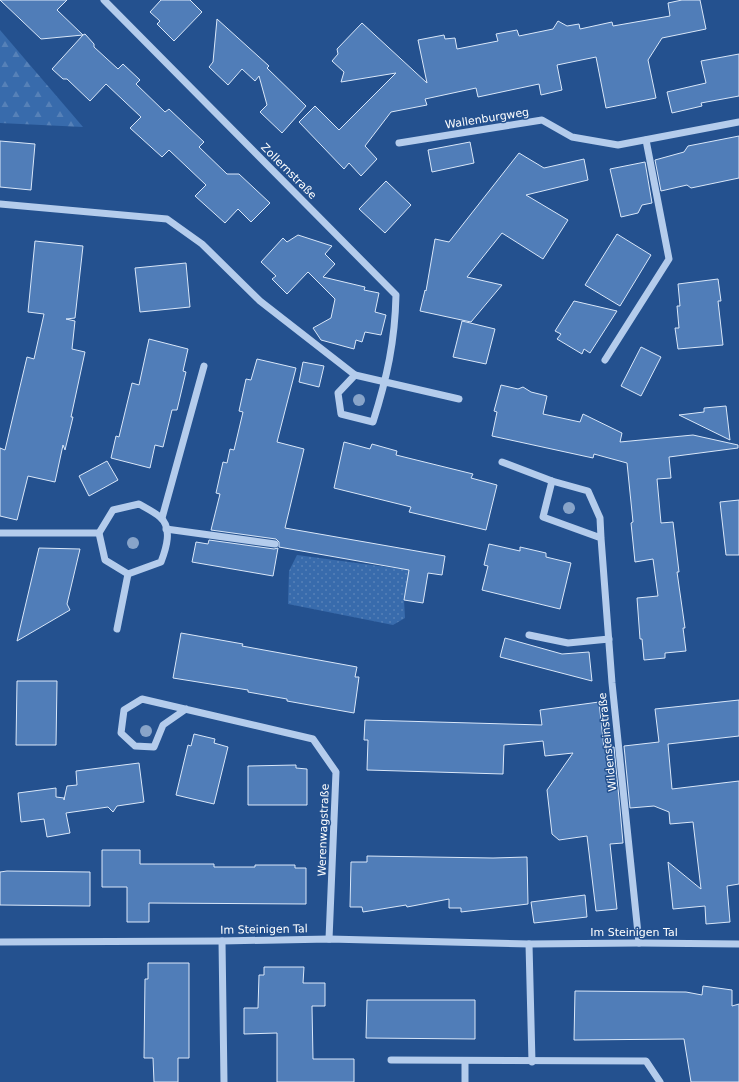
<svg xmlns="http://www.w3.org/2000/svg" width="739" height="1082" viewBox="0 0 739 1082" font-family="'DejaVu Sans',sans-serif">
<defs>
<pattern id="forest-firs" width="22" height="20" patternUnits="userSpaceOnUse"><rect width="22" height="20" fill="#386bac"/><path d="M5 1l3.5 6h-7zM16 11l3.5 6h-7z" fill="#5681b8"/></pattern>
<pattern id="park-dots" width="8" height="8" patternUnits="userSpaceOnUse"><rect width="8" height="8" fill="#386bac"/><path d="M2 2h.1M6 6h.1" fill="none" stroke="#5681b8" stroke-width="1.8" stroke-linecap="round"/></pattern>
</defs>
<rect width="100%" height="100%" fill="#24518f"/>
<polygon fill="url(#forest-firs)" points="0,30 83,127 0,123"/>
<polygon fill="url(#park-dots)" points="297,555 409,570 404,600 405,618 393,625 288,604 289,571"/>
<g fill="#507db8" stroke="#d9e7f9">
<polygon points="0,0 67,0 57,10 83,35 85,34 94,44 94,47 118,69 123,64 140,80 136,84 165,112 169,109 204,142 199,147 227,174 239,174 270,203 251,222 238,209 225,223 195,196 206,185 169,150 162,157 130,128 141,117 106,84 90,101 67,79 63,79 52,69 83,35 41,39"/>
<polygon points="161,0 190,0 202,12 174,41 157,24 160,21 150,12"/>
<polygon points="682,0 700,0 706,29 662,38 648,60 656,98 606,108 596,57 557,65 562,90 541,95 539,84 478,97 476,88 425,99 427,105 391,112 365,146 377,159 361,176 349,163 344,169 299,122 315,106 339,130 396,73 341,82 344,72 332,61 338,54 337,49 362,23 427,83 418,40 444,35 445,39 455,38 457,49 498,41 496,34 517,30 519,36 553,29 558,21 567,26 579,24 580,29 612,22 613,26 670,16 668,3"/>
<polygon points="217,19 269,66 267,68 306,106 282,133 260,112 267,105 259,76 255,81 242,69 228,85 209,67 213,62"/>
<polygon points="739,54 739,96 701,103 702,106 672,113 667,92 706,83 701,61"/>
<polygon points="739,136 739,178 691,188 687,185 661,191 655,160 684,152 688,146"/>
<polygon points="0,141 35,144 31,190 0,187"/>
<polygon points="470,142 474,163 432,172 428,150"/>
<polygon points="519,153 544,168 584,159 588,180 526,195 568,220 543,259 502,233 467,277 502,285 471,322 420,311 425,290 426,291 435,239 449,242"/>
<polygon points="645,162 652,203 642,205 638,213 621,217 610,169"/>
<polygon points="386,181 411,205 385,233 359,209"/>
<polygon points="617,234 651,255 620,306 585,285"/>
<polygon points="298,235 332,246 325,254 335,264 323,277 365,287 364,290 379,293 375,312 386,315 381,335 365,332 362,342 356,340 354,349 321,340 313,328 331,318 335,299 308,272 287,294 272,279 276,276 261,262 283,238 287,242"/>
<polygon points="35,241 83,246 75,318 66,319 75,321 72,349 85,352 71,417 73,417 65,450 63,445 55,482 28,476 17,520 0,516 0,448 5,450 27,357 34,359 44,314 28,312"/>
<polygon points="186,263 190,307 140,312 135,268"/>
<polygon points="718,279 721,301 718,301 723,345 678,349 675,328 679,328 677,306 680,306 678,284"/>
<polygon points="574,301 617,311 590,353 584,349 582,354 557,339 561,334 555,331"/>
<polygon points="462,321 495,329 486,364 453,357"/>
<polygon points="149,339 188,349 183,371 186,372 177,410 172,410 163,447 155,445 150,468 111,458 116,436 119,437 132,383 139,385"/>
<polygon points="641,347 661,357 641,396 621,386"/>
<polygon points="257,359 296,368 277,442 304,449 285,528 445,556 442,575 428,573 423,603 404,600 409,570 279,547 279,542 276,539 211,530 220,494 216,493 223,462 227,463 230,449 234,450 243,412 239,411 246,379 251,380"/>
<polygon points="303,362 324,366 319,387 299,382"/>
<polygon points="501,385 518,389 523,387 531,392 547,396 543,414 580,422 583,414 622,433 620,442 693,435 738,445 738,448 669,457 671,478 657,479 661,523 673,522 679,572 677,572 685,628 683,628 686,651 665,653 665,658 644,660 642,639 640,639 637,598 658,596 653,559 635,562 631,523 633,522 627,463 594,454 593,458 492,436 497,412 494,411"/>
<polygon points="726,406 730,440 679,415 704,412 704,408"/>
<polygon points="344,442 370,449 372,444 397,451 396,455 473,474 471,478 497,485 486,530 409,512 411,507 334,488"/>
<polygon points="107,461 118,480 89,496 79,476"/>
<polygon points="739,500 739,555 726,555 720,502"/>
<polygon points="209,540 274,549 278,548 273,576 192,562 196,542 208,544"/>
<polygon points="489,544 520,551 520,547 546,553 546,557 571,563 560,609 482,590 488,566 484,565"/>
<polygon points="39,548 80,549 67,604 70,610 17,641"/>
<polygon points="181,633 243,644 242,646 357,667 355,677 359,677 354,713 287,701 287,699 248,692 248,690 173,678"/>
<polygon points="505,638 562,654 589,652 592,681 500,657"/>
<polygon points="17,681 57,681 56,745 16,745"/>
<polygon points="739,700 739,736 668,744 672,789 739,781 739,884 727,886 730,922 706,924 705,906 673,909 668,862 701,889 693,822 670,824 669,812 654,806 630,808 624,746 659,742 655,709"/>
<polygon points="599,702 604,748 614,747 620,809 623,843 610,844 617,909 596,911 587,836 559,840 552,834 547,790 573,753 545,756 543,741 504,745 503,774 367,770 368,740 364,740 365,720 542,725 540,710"/>
<polygon points="194,734 215,739 214,743 228,747 214,804 176,795 188,745 191,746"/>
<polygon points="139,763 144,802 117,806 113,812 108,807 66,813 70,833 47,837 44,819 21,822 18,793 56,788 56,797 64,798 64,800 67,786 77,785 76,771"/>
<polygon points="296,765 296,768 307,769 307,805 248,805 248,766"/>
<polygon points="102,850 140,850 140,864 214,864 214,867 255,867 255,865 295,865 295,868 306,868 306,904 149,903 149,922 127,922 127,887 102,887"/>
<polygon points="367,856 493,858 527,857 528,904 461,912 461,908 449,908 449,899 407,907 406,905 363,912 362,907 350,907 351,862 367,862"/>
<polygon points="7,871 90,872 90,906 0,905 0,872"/>
<polygon points="585,895 587,917 534,923 531,902"/>
<polygon points="148,963 189,963 189,1058 178,1058 178,1082 154,1082 153,1058 144,1058 145,979 148,979"/>
<polygon points="264,967 304,967 303,983 325,983 325,1006 312,1006 313,1059 354,1059 354,1082 277,1082 277,1033 244,1034 244,1008 258,1008 259,975 264,975"/>
<polygon points="703,986 732,990 732,1006 739,1004 739,1082 691,1082 684,1039 574,1040 575,991 686,992 702,995"/>
<polygon points="367,1000 475,1000 475,1039 366,1038"/>
</g>
<g fill="none" stroke-linecap="round" stroke-linejoin="round">
<g stroke="#b4ccec" stroke-width="7">
<path d="M104 0 396 295C395 341 387 378 373 422L341 414 338 393 355 375 459 399"/>
<polyline points="399,143 542,120 572,137 618,145 739,122"/>
<polyline points="0,204 167,219 202,244 260,301 355,375"/>
<polyline points="605,360 669,259 646,140"/>
<polyline points="502,462 552,481"/>
<path d="M139 504C146 508 154 512 160 517 173 528 166 549 161 562L128 574 105 560 99 533 113 510Z"/>
<polyline points="162,518 204,366"/>
<polyline points="166,529 275,544"/>
<polyline points="0,533 99,533"/>
<polyline points="601,538 543,517 552,481 588,491 600,518 601,538 612,683 639,943"/>
<polyline points="117,629 128,574"/>
<polyline points="529,635 568,643 609,639"/>
<polyline points="186,709 163,725 154,747 135,746 121,733 124,710 142,699 313,739 336,772 329,939"/>
<polyline points="222,941 224,1082"/>
<polyline points="0,942 222,941 329,939 529,944 639,943 739,944"/>
<polyline points="529,944 532,1062"/>
<polyline points="391,1060 646,1061 660,1082"/>
<polyline points="465,1061 465,1082"/>
</g>
</g>
<g fill="#88a4c9">
<circle cx="359" cy="400" r="6"/>
<circle cx="569" cy="508" r="6"/>
<circle cx="133" cy="543" r="6"/>
<circle cx="146" cy="731" r="6"/>
</g>
<g text-anchor="middle" stroke-width="3" stroke-linejoin="round" paint-order="stroke">
<g font-size="11" fill="#fff" stroke="#24518f">
<text transform="translate(487 118) rotate(-9)" y="4">Wallenburgweg</text>
<text transform="translate(289 171) rotate(45)" y="4">Zollernstraße</text>
<text transform="translate(607 742) rotate(-96)" y="4">Wildensteinstraße</text>
<text transform="translate(323 830) rotate(-88)" y="4">Werenwagstraße</text>
<text transform="translate(264 929) rotate(-1)" y="4">Im Steinigen Tal</text>
<text x="634" y="936">Im Steinigen Tal</text>
</g>
</g>
</svg>
